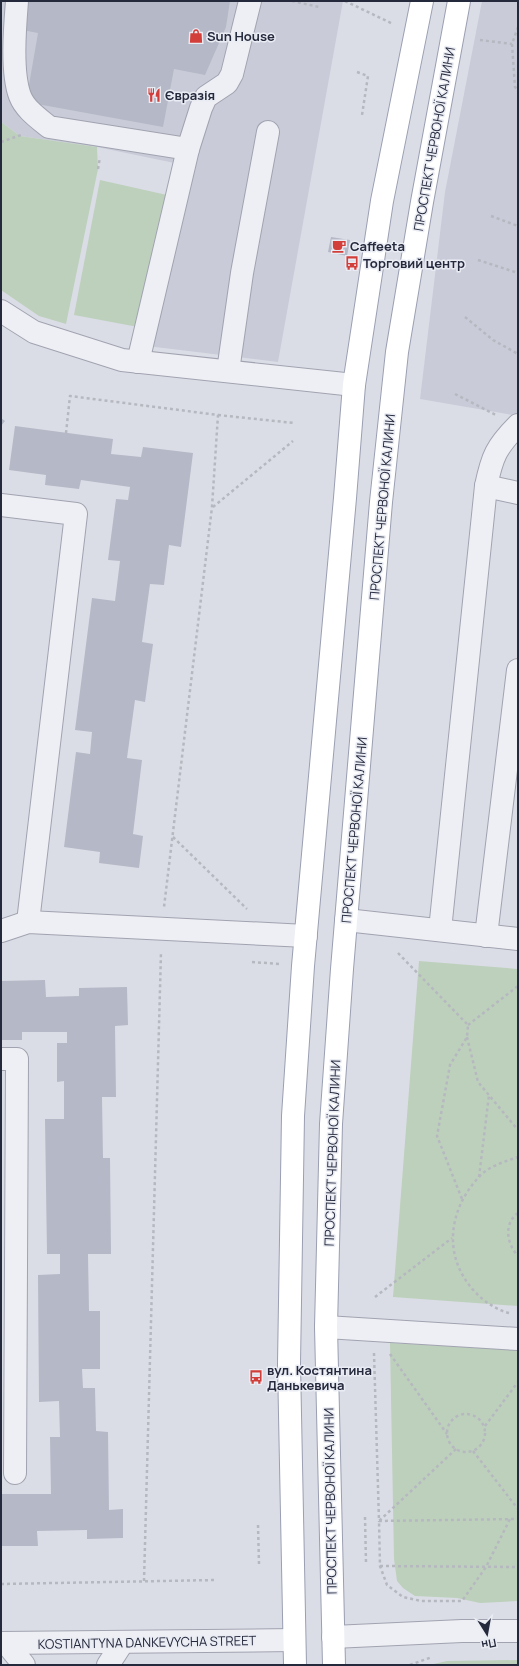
<svg xmlns="http://www.w3.org/2000/svg" width="519" height="1666" viewBox="0 0 519 1666" font-family="Manrope,sans-serif">
<rect width="100%" height="100%" fill="#dbdde6"/>
<g fill="#c9ccd8">
<polygon points="1,1 343,1 278,362 147,346 189,166 97,147 20,136 1,122"/>
<polygon points="482,1 518,1 518,416 420,399 445,192"/>
<polygon points="1,556 2,877 1,879"/>
</g>
<g fill="#bdd0bc">
<polygon points="1,122 20,136 97,147 98,169 66,324 39,316 1,290"/>
<polygon points="100,180 167,195 138,327 74,315"/>
<polygon points="419,961 518,969 518,1306 393,1297"/>
<polygon points="390,1343 518,1350 518,1601 480,1603 457,1598 415,1596 403,1588 397,1581 394,1559"/>
<polygon points="518,1660 518,1665 429,1665 447,1661"/>
</g>
<g fill="#b5b8c6">
<polygon points="27,1 230,1 226,27 205,75 174,69 163,127 26,102 38,33 22,30"/>
<polygon points="331,237 350,240 347,256 328,252"/>
<polygon points="1,418 5,421 1,426"/>
<polygon points="15,426 113,439 111,454 141,457 143,447 193,453 181,547 169,545 164,585 150,584 142,642 153,644 145,702 135,700 127,758 142,760 133,834 143,836 139,868 99,863 100,852 64,847 76,752 90,754 92,732 75,730 92,598 115,601 120,561 108,560 116,499 128,500 130,487 81,480 79,489 45,485 46,475 9,470"/>
<polygon points="45,980 46,997 79,996 79,988 127,987 128,1025 115,1026 116,1097 102,1097 103,1158 110,1158 111,1254 88,1254 89,1311 100,1311 100,1369 82,1369 83,1388 95,1388 96,1431 108,1432 109,1510 123,1509 123,1538 87,1539 87,1530 37,1531 38,1546 1,1546 1,1494 51,1494 50,1437 60,1437 59,1401 39,1402 38,1275 60,1274 60,1254 47,1254 45,1119 64,1119 64,1081 57,1082 57,1043 67,1043 67,1032 22,1032 22,1040 1,1040 1,981"/>
</g>
<g fill="none" stroke-linecap="round" stroke-linejoin="round">
<defs>
<g id="minor">
<path d="M17 1C15 26 11 72 20 96 25 109 38 118 49 127L188 149"/>
<polyline points="1,311 34,332 122,360 354,385"/>
<polyline points="138,362 188,149 201,108 206,97 227,83 232,74 250,1"/>
<polyline points="228,371 242,273 268,132"/>
<polyline points="486,486 518,493"/>
<polyline points="1,505 76,514 28,922"/>
<polyline points="346,920 518,939"/>
<path d="M440 930 486 486C492 457 496 447 518 425"/>
<polyline points="1,931 28,922 306,936"/>
<polyline points="486,936 518,670"/>
<polyline points="1,1059 17,1059 15,1473"/>
<polyline points="326,1327 518,1339"/>
<polyline points="333,1637 462,1631 518,1631"/>
<polyline points="1,1643 294,1640"/>
<polyline points="6,1643 24,1665"/>
<polyline points="108,1665 123,1642"/>
</g>
<g id="major">
<polyline points="295,1665 289,1364 293,1116 303,966 345,498 354,385 382,201 422,1"/>
<polyline points="334,1665 326,1327 331,1124 342,969 381,502 397,352 422,202 459,1"/>
</g>
</defs>
<use href="#minor" stroke="#a1a3b0" stroke-width="24"/>
<use href="#major" stroke="#9a9fb2" stroke-width="24"/>
<g stroke="#b6b8c0" stroke-width="2.5" stroke-dasharray="3 3" stroke-linecap="butt">
<polyline points="292,1 319,7"/>
<polyline points="345,1 393,24"/>
<polyline points="518,27 512,44 515,87 518,90"/>
<polyline points="480,40 512,44"/>
<polyline points="357,72 368,76 362,115"/>
<polyline points="1,142 21,135"/>
<polyline points="98,169 100,157"/>
<polyline points="491,216 518,226"/>
<polyline points="478,260 518,273"/>
<polyline points="465,317 493,340 518,354"/>
<polyline points="455,394 496,415"/>
<polyline points="218,415 294,423"/>
<polyline points="66,433 70,396 218,415 212,507 164,907"/>
<polyline points="213,507 293,441"/>
<polyline points="173,837 247,909"/>
<polyline points="398,953 468,1025 467,1037 450,1065 437,1136 462,1199"/>
<polyline points="252,962 280,964"/>
<polyline points="468,1025 518,986"/>
<polyline points="467,1037 478,1082 518,1130"/>
<polyline points="479,1177 489,1095"/>
<path d="M518 1213C503 1224 507 1244 518 1256"/>
<polyline points="375,1297 452,1238"/>
<path d="M509 1313C497 1310 485 1302 476 1293 443 1259 447 1212 478 1178 488 1166 504 1162 518 1157"/>
<polyline points="374,1353 379,1521 518,1519"/>
<polyline points="390,1354 447,1434"/>
<circle cx="466" cy="1433" r="19"/>
<polyline points="485,1426 518,1382"/>
<polyline points="456,1449 379,1521 380,1566 387,1585 403,1597 421,1601 462,1601 486,1567 510,1519"/>
<polyline points="473,1451 518,1509"/>
<polyline points="365,1517 366,1563"/>
<polyline points="258,1525 259,1564"/>
<polyline points="380,1566 518,1567"/>
<polyline points="144,1581 161,952"/>
<polyline points="1,1584 216,1580"/>
<polyline points="410,1665 432,1657"/>
</g>
<use href="#minor" stroke="#eeeff4" stroke-width="22"/>
<use href="#major" stroke="#fff" stroke-width="22"/>
</g>
<defs>
<symbol id="shop-bare" viewBox="-9 -9 18 18"><path d="M-5-2.5h2.3a2.7 3.5 0 0 1 5.4 0H5L5.5 6h-11ZM-1.5-2.5h3a1.5 2.3 0 0 0-3 0Z" fill="#d23e39" stroke="#eaecf4" stroke-width="2.5" paint-order="stroke"/></symbol>
<symbol id="restaurant-bare" viewBox="-9 -9 18 18"><path d="M-5-6h1v4h1v-4h1v4h1v-4h1v5L-1.5 .5V6h-2V.5L-5-1ZM5-6V6H3V1.5H1.5Q1.5-4 5-6Z" fill="#d23e39" stroke="#eaecf4" stroke-width="2.5" paint-order="stroke"/></symbol>
<symbol id="cafe-bare" viewBox="-9 -9 18 18"><path d="M-5.5-4.5H6V0H3Q3 3.5 0 3.5H-2.5Q-5.5 3.5-5.5 0ZM3-3.2v2h1.7v-2ZM-6 4.5H4V6H-6Z" fill="#d23e39" stroke="#eaecf4" stroke-width="2.5" paint-order="stroke"/></symbol>
<symbol id="bus-bare" viewBox="-9 -9 18 18"><path d="M-5-6H5V4H4V6H2V4H-2V6H-4V4H-5ZM-3.5-4V0h7V-4ZM-3.5 1.2v1.5H-2V1.2ZM2 1.2v1.5H3.5V1.2Z" fill="#d23e39" stroke="#eaecf4" stroke-width="2.5" paint-order="stroke"/></symbol>
</defs>
<g fill-rule="evenodd">
<use href="#shop-bare" x="186" y="26" width="20" height="20"/>
<use href="#restaurant-bare" x="144" y="85" width="20" height="20"/>
<use href="#cafe-bare" x="329" y="236" width="20" height="20"/>
<use href="#bus-bare" x="342" y="253" width="20" height="20"/>
<use href="#bus-bare" x="246" y="1367" width="20" height="20"/>
</g>
<g text-anchor="middle" stroke-width="3" stroke-linejoin="round" paint-order="stroke">
<g font-size="13" font-weight="bold" fill="#25293c" stroke="#eaecf4" text-anchor="start">
<text x="207" y="41">Sun House</text>
<text x="165" y="100">Євразія</text>
<text x="350" y="251">Caffeeta</text>
<text x="363" y="268">Торговий центр</text>
<text x="267" y="1375">вул. Костянтина<tspan x="267" dy="15">Данькевича</tspan></text>
</g>
<g font-size="13" fill="#25293c" stroke="#eaecf4">
<text transform="translate(434 139) rotate(-80)" y="5">ПРОСПЕКТ ЧЕРВОНОЇ КАЛИНИ</text>
<text transform="translate(382 507) rotate(-85)" y="5">ПРОСПЕКТ ЧЕРВОНОЇ КАЛИНИ</text>
<text transform="translate(354 830) rotate(-85)" y="5">ПРОСПЕКТ ЧЕРВОНОЇ КАЛИНИ</text>
<text transform="translate(332 1153) rotate(-88)" y="5">ПРОСПЕКТ ЧЕРВОНОЇ КАЛИНИ</text>
<text transform="translate(330 1501) rotate(-91)" y="5">ПРОСПЕКТ ЧЕРВОНОЇ КАЛИНИ</text>
<text transform="translate(147 1642) rotate(-1)" y="5">KOSTIANTYNA DANKEVYCHA STREET</text>
</g>
</g>
<rect width="519" height="1666" fill="none" stroke="#25293c" stroke-width="4"/>
<g transform="translate(487 1634) rotate(169)" stroke="#eaecf4" stroke-width="3" paint-order="stroke">
<path d="M0-3L7 15L0 10L-7 15Z" fill="#25293c"/>
<text y="-6" font-size="11" font-weight="bold" text-anchor="middle" fill="#25293c">Пн</text>
</g>
</svg>
